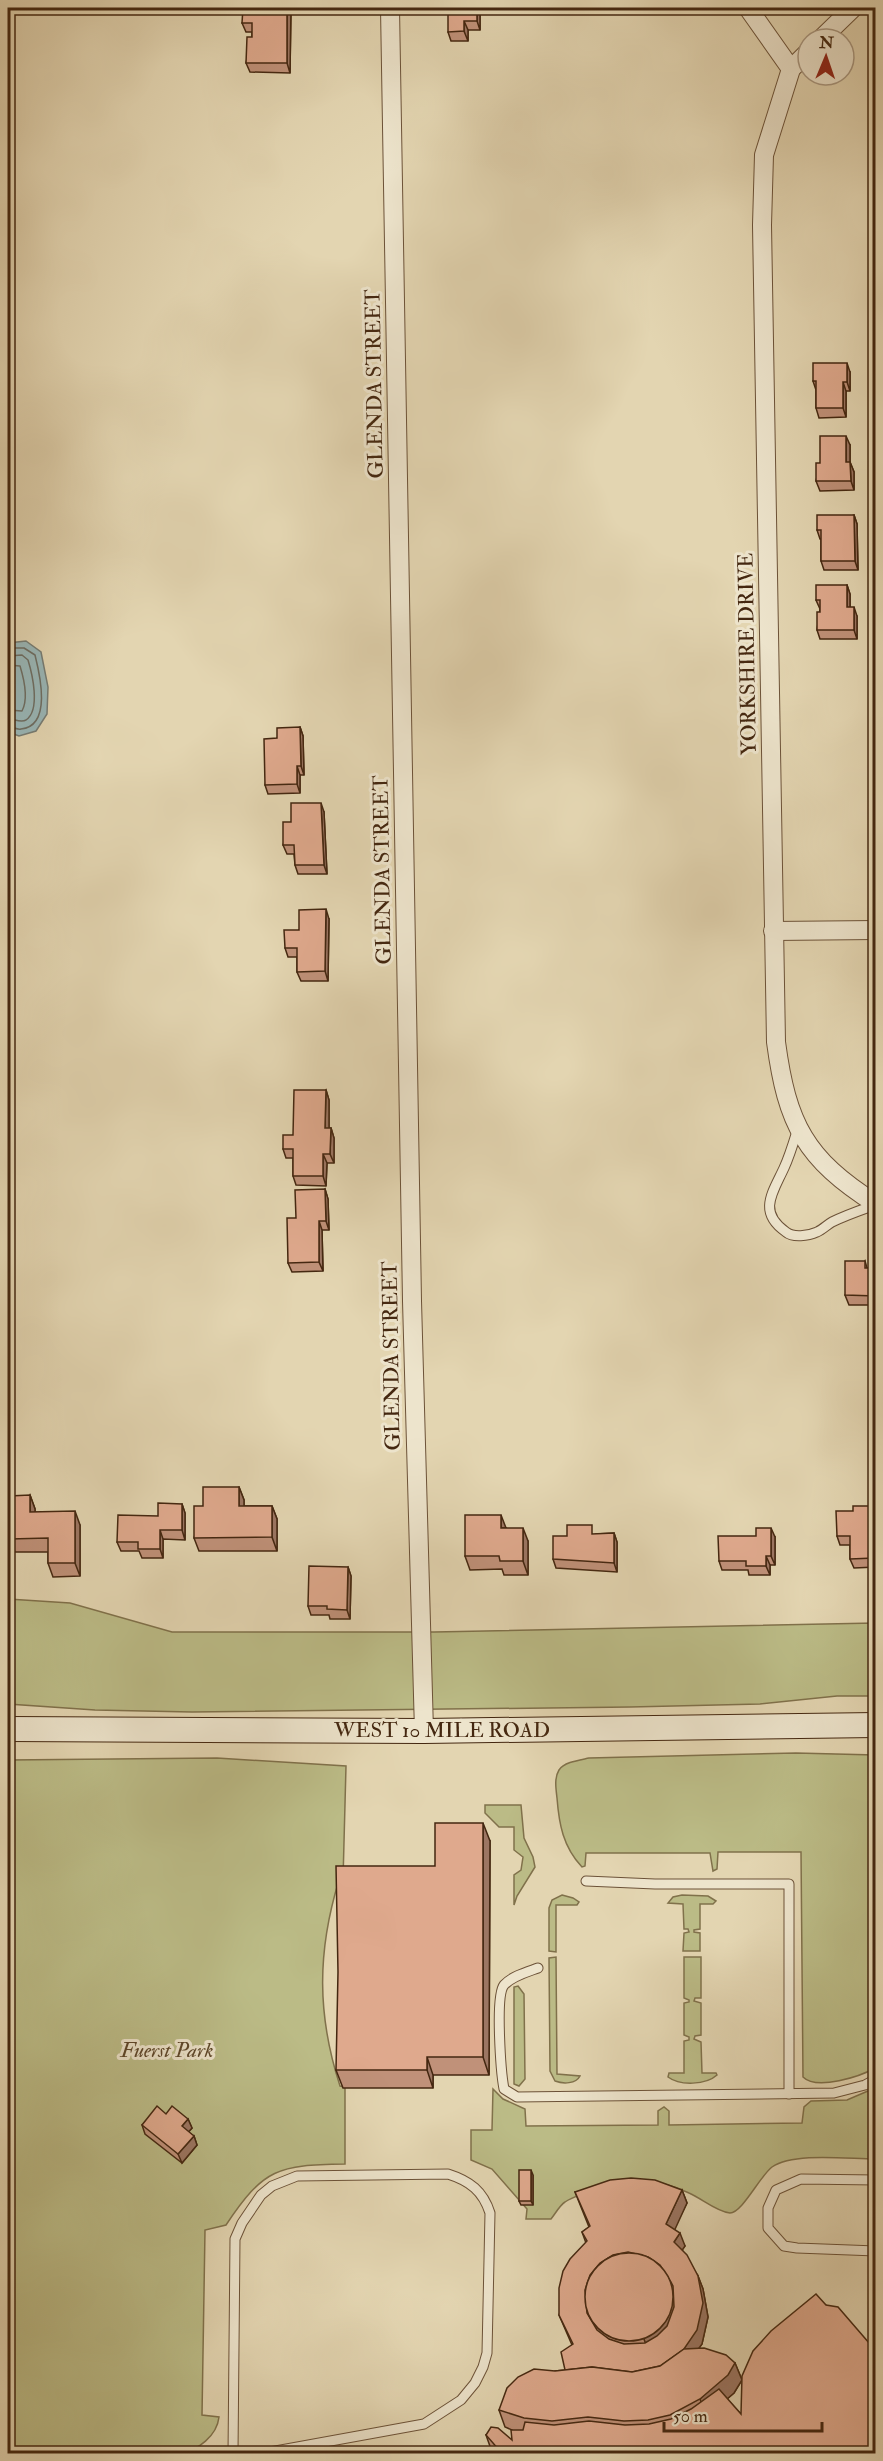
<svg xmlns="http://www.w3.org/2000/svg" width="883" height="2461" viewBox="0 0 883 2461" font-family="'IM FELL Double Pica',serif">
<rect width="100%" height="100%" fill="#e3d5b1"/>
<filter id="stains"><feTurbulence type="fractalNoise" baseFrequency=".00333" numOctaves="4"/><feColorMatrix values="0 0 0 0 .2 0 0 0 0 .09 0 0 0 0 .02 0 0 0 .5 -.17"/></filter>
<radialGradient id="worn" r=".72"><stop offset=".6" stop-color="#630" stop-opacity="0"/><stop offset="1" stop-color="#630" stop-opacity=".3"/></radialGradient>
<g fill="#bbbb86" stroke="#80714b" stroke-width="1.5">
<polygon points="8,1599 70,1603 172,1632 434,1632 875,1623 875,1696 837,1696 760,1704 630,1707 192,1712 95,1710 8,1704"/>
<path d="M796 1753 875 1755V2068C861 2076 817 2091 803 2077L801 1852H718L717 1869 713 1871 710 1853H586L585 1866 582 1867C563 1847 559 1824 557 1798 556 1789 554 1778 559 1770 564 1762 580 1760 589 1758Z"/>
<path d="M217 1758 346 1766 343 1880H339C317 1952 317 2015 340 2086L345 2087V2164C278 2165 264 2168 226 2225L205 2230 202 2415 219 2417C217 2436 198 2450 180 2454L37 2453 8 2448V1760Z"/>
<polygon points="485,1805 521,1805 524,1838 533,1857 535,1867 517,1896 514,1905 514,1875 521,1870 523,1857 514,1850 514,1827 499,1827 485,1813"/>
<polygon points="562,1895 573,1898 579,1902 577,1905 556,1905 556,1952 549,1951 549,1908 552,1900"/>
<polygon points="682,1895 708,1896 716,1901 713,1904 700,1904 700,1929 694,1930 694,1932 700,1933 700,1951 683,1951 684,1933 689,1932 688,1929 684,1929 683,1904 668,1903 673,1897"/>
<path d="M556 1957 557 2074 580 2076C576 2084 563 2084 555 2081L550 2071 549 1958Z"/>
<path d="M684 1957H701V1998H695L694 2001 701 2003V2035L695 2036 694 2039 701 2042 702 2073H716L717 2075C706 2085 680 2086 668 2077L669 2073H684V2041L689 2040V2037L684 2035V2003L689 2002V2000L684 1998Z"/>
<polygon points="518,1986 524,1994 525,2079 519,2086 514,2084 514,1987"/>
<path d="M875 2088V2159C848 2159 794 2152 772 2167 760 2176 742 2213 730 2213 717 2212 701 2198 689 2193 674 2186 657 2181 640 2182 623 2183 580 2192 565 2202 560 2205 555 2214 551 2219H526L527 2209 492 2169 471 2160V2130H492L493 2089 503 2099 525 2109 526 2126 658 2125V2111L664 2107 669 2111V2125L802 2123 804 2107 811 2101 847 2100Z"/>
</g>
<polygon fill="#99b6b6" stroke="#777d74" stroke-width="1.5" points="26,641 41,652 48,687 47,714 36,731 19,736 8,732 8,643"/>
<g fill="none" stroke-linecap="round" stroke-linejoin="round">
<g stroke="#6e6e63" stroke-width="1.5">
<path d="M8 648H24L35 655C40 675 52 726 21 729 17 730 12 727 8 726"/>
<path d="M8 656 22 655 28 660C32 673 41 710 26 720 21 723 14 719 8 719"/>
<path d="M8 665 20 666C24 679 29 698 22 711L8 710"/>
</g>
<defs>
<g id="service">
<path d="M798 1128C794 1141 790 1155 784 1168 773 1192 757 1212 786 1232 793 1238 808 1236 817 1232 822 1230 827 1225 832 1222 846 1215 861 1210 875 1205"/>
<polyline points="586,1881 655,1884 789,1884 789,2094"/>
<path d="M538 1968C527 1972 512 1976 504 1985 495 1996 501 2073 504 2089L517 2097 834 2093 865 2085 876 2079"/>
<polyline points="876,2180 801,2179 776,2190 768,2208 768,2228 784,2246 797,2248 876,2251"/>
<path d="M233 2454 235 2239 242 2223 261 2195 272 2186 297 2176 448 2174C470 2181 483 2191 490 2213L487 2353 483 2367 475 2383 461 2400 424 2424 259 2454"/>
</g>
<g id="minor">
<polyline points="390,8 412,1301 424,1731"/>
<polyline points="748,8 791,69"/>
<polyline points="821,39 853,8"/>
<path d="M808 52 791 69 764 155 762 225 776 1042C787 1124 805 1159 876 1204"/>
<polyline points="773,931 876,930"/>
</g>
<polyline id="secondary" points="8,1729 424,1731 876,1725"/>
</defs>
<use href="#service" stroke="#6c5238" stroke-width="11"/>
<use href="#minor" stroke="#6c5238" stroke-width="20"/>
<use href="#secondary" stroke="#442710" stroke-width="26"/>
<use href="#service" stroke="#ede4cc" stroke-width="9"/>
<use href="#minor" stroke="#ede4cc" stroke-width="18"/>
<use href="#secondary" stroke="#ede4cc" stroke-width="24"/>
</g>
<g fill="#c09179" stroke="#442710" stroke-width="1.5">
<polygon points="291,8 290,73 250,72 246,63 252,37 252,32 246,32 242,23"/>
<polygon points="480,8 480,30 468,30 468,41 451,41 448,32"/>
<polygon points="850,372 850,391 846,391 846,417 819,418 816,408 816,390 813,381"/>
<polygon points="850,445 850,462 854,472 854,490 820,491 816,481 820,463"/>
<polygon points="854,515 857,524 858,570 824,570 821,561 821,539 820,539 817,530"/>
<polygon points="847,585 850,594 850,607 857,616 857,639 820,639 817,630 820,609 816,600"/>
<polygon points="300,727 303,736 304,775 300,775 300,793 268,794 265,785 277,738"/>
<polygon points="324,812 327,874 298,874 295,865 294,854 287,854 283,845 291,822"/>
<polygon points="329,919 328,981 301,981 297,972 297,957 288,957 285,948 299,930"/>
<polygon points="326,1090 329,1100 329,1128 331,1128 334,1138 334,1163 327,1163 326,1186 296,1185 293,1176 293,1158 286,1158 283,1149"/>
<polygon points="325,1189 328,1199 329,1230 322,1230 323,1271 292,1272 288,1263 296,1218"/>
<polygon points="865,1261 867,1268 876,1268 876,1305 849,1305 845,1295"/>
<polygon points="239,1487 244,1500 244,1506 272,1506 277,1519 277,1551 199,1551 194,1538 203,1506"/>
<polygon points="30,1495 35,1509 35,1512 80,1525 80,1576 53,1577 48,1563 48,1552 15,1552 10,1539"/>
<polygon points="182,1504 185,1513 185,1540 163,1539 163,1558 142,1558 139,1551 121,1551 117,1542"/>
<polygon points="873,1506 876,1513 876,1567 854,1568 850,1559 850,1545 840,1545 837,1536 853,1511"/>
<polygon points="506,1528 528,1541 528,1575 504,1575 502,1569 470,1570 465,1556"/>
<polygon points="614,1533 617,1542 617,1572 556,1568 553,1559 596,1534"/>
<polygon points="775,1537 775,1565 770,1565 770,1575 749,1575 748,1570 722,1570 719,1561"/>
<polygon points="348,1567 351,1576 350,1619 330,1619 329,1615 311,1615 308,1606"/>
<polygon points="490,1841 489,2075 433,2075 433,2088 343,2088 336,2070 435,1866"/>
<polygon points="166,2114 188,2119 192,2128 188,2132 194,2136 197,2145 182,2163 145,2134 142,2125"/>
<polygon points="533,2175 533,2205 521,2205 519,2201"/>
<polygon points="682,2190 687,2203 674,2229 685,2246 682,2250 698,2276 703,2289 708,2317 702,2344 699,2348 735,2363 742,2380 734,2393 727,2399 741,2414 826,2305 875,2351 876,2454 493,2451 491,2449 486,2435 512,2440 512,2430 505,2427 499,2410 555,2371 565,2370 572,2345 559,2315 586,2243 582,2232 589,2227 575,2192"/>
</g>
<g fill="#9c7663" stroke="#442710" stroke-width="1.5">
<polygon points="287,8 291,8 290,73 287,63"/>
<polygon points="477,8 480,8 480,30 477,21"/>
<polygon points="464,21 468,30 468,41 464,31"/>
<polygon points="847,363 850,372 850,391 847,382"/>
<polygon points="843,382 846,391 846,417 843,408"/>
<polygon points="846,436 850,445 850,471 846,462"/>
<polygon points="850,462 854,472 854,490 851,481"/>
<polygon points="854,515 857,524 858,570 855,561"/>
<polygon points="847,585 850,594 850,616 847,607"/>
<polygon points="854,607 857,616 857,639 854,630"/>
<polygon points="300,727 303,736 304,775 301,766"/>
<polygon points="297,766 300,775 300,793 297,784"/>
<polygon points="321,803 324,812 327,874 324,865"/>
<polygon points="326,909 329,919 328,981 325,971"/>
<polygon points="326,1090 329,1100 329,1137 325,1128"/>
<polygon points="331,1128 334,1138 334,1163 330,1154"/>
<polygon points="323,1154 327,1163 326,1186 323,1176"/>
<polygon points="325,1189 328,1199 329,1230 326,1221"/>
<polygon points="319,1221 322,1230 323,1271 319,1262"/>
<polygon points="239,1487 244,1500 244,1520 239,1506"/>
<polygon points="30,1495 35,1509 35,1525 30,1512"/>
<polygon points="182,1504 185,1513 185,1540 182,1530"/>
<polygon points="272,1506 277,1519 277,1551 272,1537"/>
<polygon points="873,1506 876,1513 876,1563 874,1558"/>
<polygon points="75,1511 80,1525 80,1576 75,1563"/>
<polygon points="501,1515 506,1528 501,1528"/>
<polygon points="523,1528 528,1541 528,1575 523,1561"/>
<polygon points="771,1528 775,1537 775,1565 771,1556"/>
<polygon points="160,1530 163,1539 163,1558 160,1549"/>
<polygon points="614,1533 617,1542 617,1572 614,1563"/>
<polygon points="766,1556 770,1565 770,1575 766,1566"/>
<polygon points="348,1567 351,1576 350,1619 347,1610"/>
<polygon points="483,1823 490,1841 489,2075 483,2057"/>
<polygon points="427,2057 433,2075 433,2088 427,2070"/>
<polygon points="188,2119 192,2128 185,2136 182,2126"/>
<polygon points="194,2136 197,2145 182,2163 178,2154"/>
<polygon points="531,2170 533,2175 533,2205 531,2201"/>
<polygon points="682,2190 687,2203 671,2238 666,2224"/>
<polygon points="680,2233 685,2246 679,2255 674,2242"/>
<polygon points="698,2276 703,2289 708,2317 702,2344 689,2362 683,2351"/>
<polygon points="674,2296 680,2313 650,2356 644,2339"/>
<polygon points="735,2363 742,2380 734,2393 706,2417 700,2399"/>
</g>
<g fill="#dfa98d" stroke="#442710" stroke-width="1.5" fill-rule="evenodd">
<polygon points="243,8 287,8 287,63 246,63 247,37 252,37 252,23 242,23"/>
<polygon points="448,8 477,8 477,21 464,21 464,31 448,32"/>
<polygon points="813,363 847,363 847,382 843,382 843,408 816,408 816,381 813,381"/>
<polygon points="820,436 846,436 846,462 850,462 851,481 816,481 816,463 820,463"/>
<polygon points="817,515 854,515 855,561 821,561 821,530 817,530"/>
<polygon points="816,585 847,585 847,607 854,607 854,630 817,630 817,612 820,612 820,600 816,600"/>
<polygon points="300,727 301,766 297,766 297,784 265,785 264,739 277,738 277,728"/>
<polygon points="291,803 321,803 324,865 295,865 294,845 283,845 283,822 291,822"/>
<polygon points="326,909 325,971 297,972 297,948 285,948 284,930 299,930 299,910"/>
<polygon points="294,1090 326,1090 325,1128 331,1128 330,1154 323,1154 323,1176 293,1176 293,1149 283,1149 283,1135 293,1135"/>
<polygon points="325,1189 326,1221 319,1221 319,1262 288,1263 287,1218 296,1218 295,1190"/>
<polygon points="845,1261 865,1261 865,1268 876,1268 876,1296 845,1295"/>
<polygon points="203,1487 239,1487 239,1506 272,1506 272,1537 194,1538 194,1506 203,1506"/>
<polygon points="30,1495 30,1512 75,1511 75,1563 48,1563 48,1538 10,1539 9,1496"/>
<polygon points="158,1503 182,1504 182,1530 160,1530 160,1549 138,1549 138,1542 117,1542 118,1515 158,1516"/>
<polygon points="853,1506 873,1506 874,1558 850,1559 850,1536 837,1536 836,1511 853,1511"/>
<polygon points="465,1515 501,1515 501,1528 523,1528 523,1561 500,1561 499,1556 465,1556"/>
<polygon points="567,1525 592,1525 592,1534 614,1533 614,1563 553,1559 553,1536 567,1536"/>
<polygon points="756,1528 771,1528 771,1556 766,1556 766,1566 746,1566 746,1561 719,1561 718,1536 756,1536"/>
<polygon points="309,1566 348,1567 347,1610 327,1609 327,1606 308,1606"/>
<polygon points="435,1823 483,1823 483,2057 427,2057 427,2070 336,2070 338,1972 336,1866 435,1866"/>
<polygon points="157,2106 166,2114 172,2106 188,2119 182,2126 194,2136 178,2154 142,2125"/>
<rect x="519" y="2170" width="12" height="31"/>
<path d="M631 2178 655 2180 682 2190 666 2224 680 2233 674 2242 687 2255 698 2276 703 2303 697 2330 684 2349 660 2366 632 2372 592 2367 565 2370 561 2352 573 2344 559 2315V2288L563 2271 570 2259 587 2241 582 2232 590 2226 575 2192 610 2180ZM628 2252 648 2257 660 2265 671 2282 673 2286 674 2307 667 2326 657 2336 645 2343 624 2344 609 2339 597 2330 587 2313 585 2290 590 2275 600 2263 613 2255Z"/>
<circle cx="629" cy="2297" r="44"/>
<polygon points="816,2294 826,2305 838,2307 876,2351 876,2454 444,2454 444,2451 500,2451 486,2435 491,2427 498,2428 512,2440 511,2430 523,2430 525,2422 554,2425 589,2421 625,2425 649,2424 671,2419 691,2409 719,2389 741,2414 742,2376 753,2351 771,2331"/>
<polygon points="704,2348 726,2355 735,2363 728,2375 700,2399 670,2415 648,2420 624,2421 588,2417 552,2421 524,2418 499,2410 507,2388 518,2377 534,2369 555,2371 592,2367 632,2372 660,2366 684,2349"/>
</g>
<g text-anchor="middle" stroke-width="6" stroke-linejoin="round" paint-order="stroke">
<g font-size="21" fill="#442710" stroke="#ede4cc">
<text transform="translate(374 384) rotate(-91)" y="7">GLENDA STREET</text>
<text transform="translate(747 654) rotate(-91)" y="7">YORKSHIRE DRIVE</text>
<text transform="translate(382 870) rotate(-91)" y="7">GLENDA STREET</text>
<text transform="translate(391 1356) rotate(-91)" y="7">GLENDA STREET</text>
<text x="442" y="1737">WEST 10 MILE ROAD</text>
</g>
<g font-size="21" font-style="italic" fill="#5c4528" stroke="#ede4cc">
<text x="167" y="2057">Fuerst Park</text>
</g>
</g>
<rect width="883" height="2461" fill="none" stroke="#e3d5b1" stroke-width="30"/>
<rect x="9" y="9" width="865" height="2443" fill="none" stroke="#442710" stroke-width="3"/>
<rect x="15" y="15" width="853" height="2431" fill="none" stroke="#442710" stroke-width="1.5"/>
<g transform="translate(826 57) rotate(2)"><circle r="28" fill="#ede4cc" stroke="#a99881" stroke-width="1.5"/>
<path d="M0-4.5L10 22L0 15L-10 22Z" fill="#8f2418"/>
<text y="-9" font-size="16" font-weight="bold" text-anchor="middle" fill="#442710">N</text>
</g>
<path d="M664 2422v9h158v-9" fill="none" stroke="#442710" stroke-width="3"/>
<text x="673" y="2422" font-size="18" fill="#442710" stroke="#ede4cc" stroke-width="4.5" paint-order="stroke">50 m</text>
<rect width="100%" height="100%" filter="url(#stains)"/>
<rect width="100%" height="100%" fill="url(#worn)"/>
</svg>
